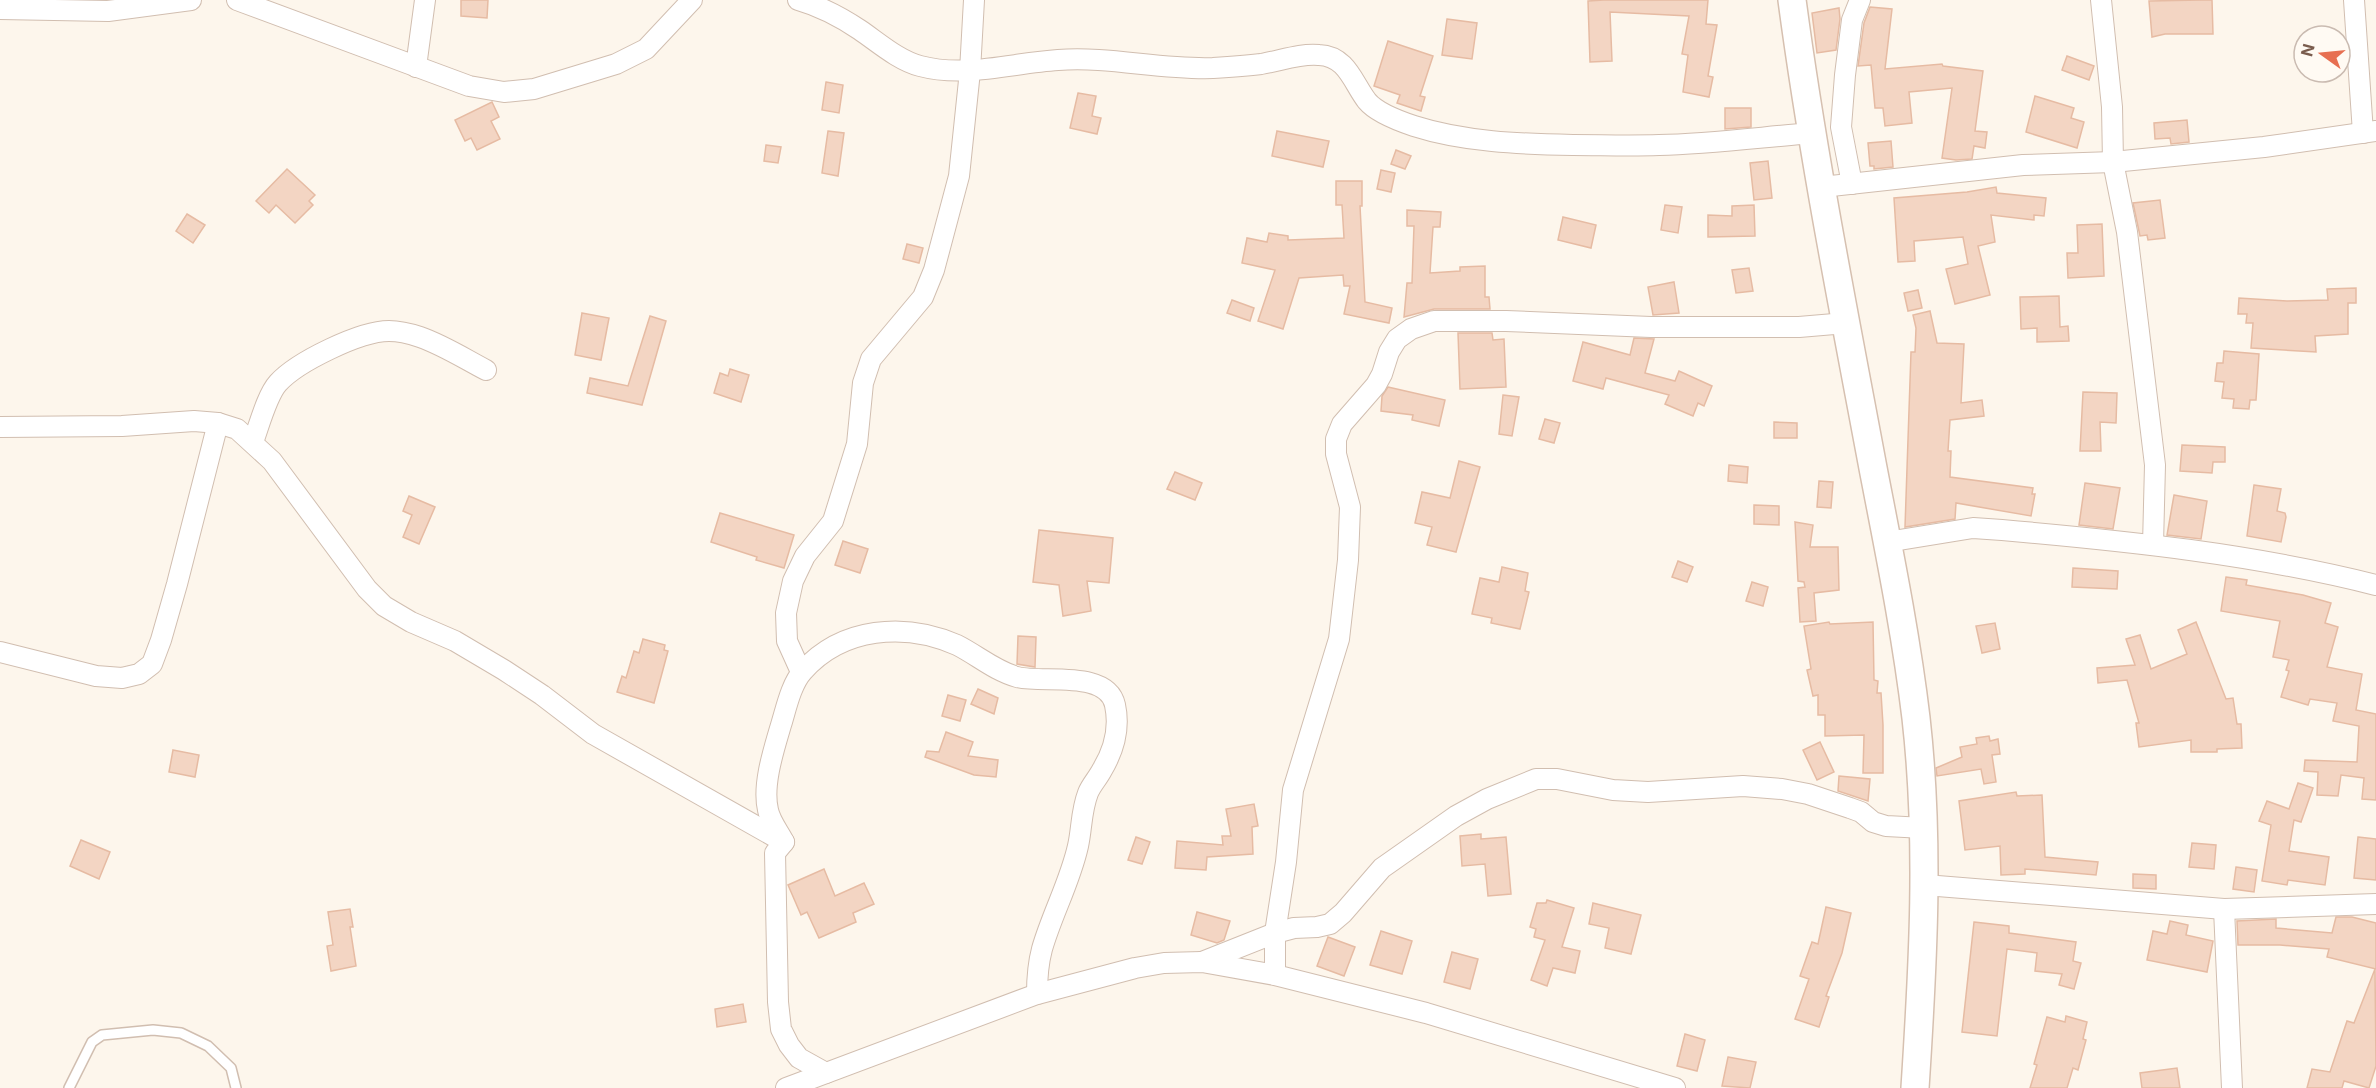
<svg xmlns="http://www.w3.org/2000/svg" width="2376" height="1088" viewBox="0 0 2376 1088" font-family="Inter,sans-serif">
<rect width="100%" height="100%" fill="#fdf6ec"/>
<g fill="#f3d5c3" stroke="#e6bba3" stroke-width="1.5">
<polygon points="461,0 488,0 487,18 461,16"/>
<polygon points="1604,0 1708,0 1706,24 1717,25 1708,76 1713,77 1709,97 1683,92 1688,55 1682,54 1689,16 1610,12 1612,61 1590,62 1588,1"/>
<polygon points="2202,0 2212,0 2213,34 2165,34 2152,37 2149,1"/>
<polygon points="1870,7 1892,9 1885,69 1942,64 1943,66 1983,71 1975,131 1987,132 1985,148 1974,146 1972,159 1956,160 1942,158 1952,88 1909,92 1912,123 1885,126 1883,108 1875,108 1871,65 1858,66 1864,23"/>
<polygon points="1839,8 1840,19 1836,50 1817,53 1812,13"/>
<polygon points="1447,19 1477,23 1472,59 1442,55"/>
<polygon points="1388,41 1433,56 1420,96 1425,97 1421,111 1397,103 1400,95 1374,86"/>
<polygon points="2067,56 2094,66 2089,80 2062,70"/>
<polygon points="826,82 843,85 839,113 822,110"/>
<polygon points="1078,93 1096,96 1092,116 1101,118 1097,134 1070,128"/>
<polygon points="2035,96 2074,108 2071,118 2084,122 2077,148 2026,132"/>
<polygon points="492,102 499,117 491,121 500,139 477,150 471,138 465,141 455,120"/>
<polygon points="1725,108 1751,108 1751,127 1725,129"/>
<polygon points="2187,120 2189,142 2171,144 2170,138 2155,139 2154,123"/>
<polygon points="828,131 844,133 838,176 822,173"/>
<polygon points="1277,131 1329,141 1323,167 1272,156"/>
<polygon points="1891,141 1893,167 1874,169 1874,166 1870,166 1868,143"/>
<polygon points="766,145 781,147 778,163 764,161"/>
<polygon points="1396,150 1411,156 1405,169 1391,164"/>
<polygon points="1768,161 1772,198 1754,200 1750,163"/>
<polygon points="287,169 315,195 309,201 313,205 295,223 276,205 269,213 256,201"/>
<polygon points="1381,170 1395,173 1391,192 1377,189"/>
<polygon points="1336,181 1362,181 1362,206 1360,206 1365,302 1392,308 1389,323 1344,314 1350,286 1344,286 1343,275 1299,278 1283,329 1258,321 1275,270 1242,263 1247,238 1267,242 1269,233 1288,236 1288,240 1344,238 1342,205 1336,205"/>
<polygon points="1996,187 1997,193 2046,198 2044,216 2034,215 2034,220 1991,215 1995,242 1978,246 1990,295 1955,304 1946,269 1968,264 1963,237 1914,241 1915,261 1898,262 1894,198 1967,192"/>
<polygon points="2160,200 2165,238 2148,240 2147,235 2140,236 2133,203"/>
<polygon points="1665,205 1682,207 1678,233 1661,230"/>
<polygon points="1754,205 1755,236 1708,237 1708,215 1732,216 1732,206"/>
<polygon points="1407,210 1441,212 1440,227 1433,227 1430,273 1460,271 1460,267 1485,266 1485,297 1489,297 1490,309 1434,309 1404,317 1407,283 1412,283 1414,226 1407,226"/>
<polygon points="187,214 205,225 193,243 176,231"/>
<polygon points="1563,217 1596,225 1591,248 1558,240"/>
<polygon points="2102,224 2104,276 2068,278 2067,253 2078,253 2077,225"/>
<polygon points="907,244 923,248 919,263 903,259"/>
<polygon points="1749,268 1753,291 1736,293 1732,270"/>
<polygon points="1674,282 1679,313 1653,315 1648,287"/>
<polygon points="2356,288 2356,303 2348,303 2348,334 2315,336 2316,352 2251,348 2253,323 2246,323 2247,314 2238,314 2239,298 2287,301 2328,300 2327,289"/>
<polygon points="1918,290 1922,308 1908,311 1904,293"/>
<polygon points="2059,296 2060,327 2068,326 2069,341 2037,342 2037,328 2021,329 2020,297"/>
<polygon points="1232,300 1254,308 1250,321 1227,313"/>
<polygon points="1930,311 1937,343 1964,344 1961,403 1982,400 1984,416 1950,420 1948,451 1951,451 1950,477 2033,488 2032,494 2035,494 2031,516 1956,503 1955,519 1905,527 1911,352 1915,352 1916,328 1913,315"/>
<polygon points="582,313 609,318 601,360 575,355"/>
<polygon points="650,316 666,321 642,405 587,393 590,378 628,386"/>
<polygon points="1458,333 1492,333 1493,340 1504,339 1506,387 1460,389"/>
<polygon points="1634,338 1654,339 1645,373 1675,381 1679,371 1712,386 1704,406 1698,403 1693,416 1665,404 1669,395 1606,378 1603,389 1573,381 1583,342 1630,355"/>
<polygon points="2224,351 2259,354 2256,400 2250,400 2249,409 2233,408 2234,399 2222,398 2224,382 2215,381 2217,363 2223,363"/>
<polygon points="730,369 749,375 741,402 714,393 720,373 728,376"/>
<polygon points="1388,387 1445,400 1439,426 1412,420 1413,415 1381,411 1382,396"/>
<polygon points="2083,392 2117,393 2116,423 2100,422 2101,451 2080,451"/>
<polygon points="1503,395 1519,397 1512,436 1499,434"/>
<polygon points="1545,419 1560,423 1554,443 1539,439"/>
<polygon points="1774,422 1797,423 1797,438 1774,438"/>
<polygon points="2182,445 2225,447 2225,462 2213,462 2212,473 2180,471"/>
<polygon points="1459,461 1480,467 1456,552 1427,545 1432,527 1415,523 1422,492 1450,498"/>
<polygon points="1729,465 1748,467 1747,483 1728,481"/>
<polygon points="1175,472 1202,483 1195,500 1167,489"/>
<polygon points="1819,481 1833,482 1831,508 1817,507"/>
<polygon points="2085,483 2120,488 2113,529 2079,525"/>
<polygon points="2254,485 2281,489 2277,511 2285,513 2286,517 2281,542 2247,536"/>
<polygon points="2174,495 2207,501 2201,539 2167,535"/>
<polygon points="409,496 435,507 419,544 403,537 412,515 403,511"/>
<polygon points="1754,505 1779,506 1779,525 1754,524"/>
<polygon points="720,513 794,535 784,568 756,560 757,557 711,542"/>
<polygon points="1795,522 1813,525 1810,547 1838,547 1839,590 1814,593 1816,621 1800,622 1798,588 1805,587 1804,582 1798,581"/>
<polygon points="1039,530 1113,538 1109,583 1087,581 1091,611 1063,616 1059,585 1033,582"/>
<polygon points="843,541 868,549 860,573 835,565"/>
<polygon points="1678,561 1693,567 1687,582 1672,577"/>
<polygon points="1502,567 1528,573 1525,591 1529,592 1520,629 1491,623 1492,618 1472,614 1480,578 1499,582"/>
<polygon points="2073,568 2118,571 2117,589 2072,587"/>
<polygon points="2226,577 2247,580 2246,585 2303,595 2331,603 2325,623 2338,627 2327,667 2362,674 2356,710 2376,714 2376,800 2362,799 2364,778 2341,775 2338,796 2317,795 2318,772 2304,771 2305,760 2357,762 2359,726 2333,721 2337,703 2310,699 2308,705 2281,697 2289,671 2286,670 2289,660 2273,657 2280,621 2221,611"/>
<polygon points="1752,582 1768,587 1763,606 1746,601"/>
<polygon points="1829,622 1830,624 1873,622 1874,680 1878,681 1877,693 1881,693 1883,725 1883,773 1863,773 1864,735 1825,736 1825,715 1818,715 1818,695 1813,696 1807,670 1811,669 1804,626"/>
<polygon points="2196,622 2226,699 2233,698 2237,724 2241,724 2242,748 2217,749 2217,752 2191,752 2191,740 2139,747 2136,723 2139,723 2127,680 2098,683 2097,668 2135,665 2126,639 2140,635 2151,669 2187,654 2178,630"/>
<polygon points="1995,623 2000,649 1982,653 1976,626"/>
<polygon points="1018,636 1036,637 1035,667 1017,664"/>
<polygon points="643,639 665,645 664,650 668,651 654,703 617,692 622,676 626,678 634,651 639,653"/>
<polygon points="978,689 998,698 994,714 971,704"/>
<polygon points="948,695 966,700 960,721 942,716"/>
<polygon points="946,732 973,742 968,756 998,760 996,777 974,775 925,757 927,751 939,752"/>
<polygon points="1989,736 1990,741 1998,739 2000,754 1992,755 1996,782 1984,784 1981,769 1937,776 1936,768 1962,757 1960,747 1977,744 1976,738"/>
<polygon points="1820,742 1834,772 1817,780 1803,750"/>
<polygon points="173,750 199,755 195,777 169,772"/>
<polygon points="1839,776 1870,779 1868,801 1838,791"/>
<polygon points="2298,783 2313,788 2301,822 2294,820 2289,851 2329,857 2325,885 2288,880 2287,885 2262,881 2271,825 2259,821 2267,801 2289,809"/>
<polygon points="2016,792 2017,796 2042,795 2045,857 2098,862 2096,875 2025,869 2025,874 2001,875 2000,846 1965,850 1959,801"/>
<polygon points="1254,804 1258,826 1252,827 1253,854 1207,857 1206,870 1175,868 1177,841 1223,845 1222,836 1231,836 1226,809"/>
<polygon points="1481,834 1481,839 1506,837 1511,894 1488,896 1485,864 1462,866 1460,836"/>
<polygon points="1136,837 1150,842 1142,864 1128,860"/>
<polygon points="2358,837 2376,839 2376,880 2354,878"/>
<polygon points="81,840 110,852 99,879 70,866"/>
<polygon points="2192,843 2216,845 2214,869 2189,867"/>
<polygon points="2236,867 2257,870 2254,892 2233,889"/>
<polygon points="824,869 835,896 864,883 874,904 853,913 856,922 819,938 807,912 801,915 788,885"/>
<polygon points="2133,874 2156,875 2156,889 2133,888"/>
<polygon points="1547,900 1574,908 1562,947 1580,951 1575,973 1553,968 1547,986 1531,980 1545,940 1534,937 1536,929 1530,927 1537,903 1546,903"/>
<polygon points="1593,903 1641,915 1631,954 1605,948 1609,928 1589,924"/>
<polygon points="1826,907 1851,913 1842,953 1826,996 1829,997 1819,1027 1795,1019 1809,979 1800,976 1812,942 1818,944"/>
<polygon points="350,909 353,927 350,927 356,966 331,971 327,946 333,945 328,912"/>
<polygon points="1197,912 1230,921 1224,940 1217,943 1191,935"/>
<polygon points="2336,917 2352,917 2376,923 2376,969 2327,957 2329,949 2280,945 2238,945 2237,921 2276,919 2276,928 2332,933"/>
<polygon points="2170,921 2188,925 2186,935 2213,941 2207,972 2147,960 2153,931 2167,934"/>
<polygon points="1974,922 2009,926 2009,933 2076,942 2073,961 2081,963 2074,989 2059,985 2062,974 2035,971 2037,953 2007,949 1997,1036 1962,1032"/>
<polygon points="1381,931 1412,941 1402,974 1370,965"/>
<polygon points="1328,937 1355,947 1344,976 1317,966"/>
<polygon points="1452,952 1478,959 1470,989 1444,982"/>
<polygon points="2375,969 2376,1066 2369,1088 2344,1081 2342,1088 2307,1088 2312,1069 2330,1072 2347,1021 2354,1023"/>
<polygon points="743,1004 746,1022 717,1027 715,1009"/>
<polygon points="2066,1016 2087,1022 2083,1039 2086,1040 2078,1070 2073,1068 2067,1088 2030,1088 2037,1065 2034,1064 2047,1017 2065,1022"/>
<polygon points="1685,1034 1705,1040 1697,1071 1677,1066"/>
<polygon points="1728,1057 1756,1062 1750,1088 1722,1086"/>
<polygon points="2177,1068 2180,1088 2142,1088 2140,1073"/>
</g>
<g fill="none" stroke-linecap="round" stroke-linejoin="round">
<defs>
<polyline id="lane" points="69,1088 92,1042 102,1035 153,1030 181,1033 208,1046 231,1068 236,1088"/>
<g id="street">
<polyline points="237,0 469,86 504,92 534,89 616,64 646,49 692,0"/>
<path d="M798 0C819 6 842 18 860 30 879 43 898 60 920 66 965 78 1012 63 1058 60 1109 56 1161 70 1213 68 1229 67 1245 66 1261 64 1280 61 1300 53 1319 55 1347 56 1353 83 1367 101 1376 112 1399 121 1414 126 1464 142 1520 144 1573 145 1601 145 1630 146 1659 145 1710 144 1762 137 1813 133"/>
<polyline points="2101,0 2112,107 2113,162 2127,232 2155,465 2153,545"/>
<polyline points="2354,0 2363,133"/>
<polyline points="0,9 108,11 191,0"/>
<polyline points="416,67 425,0"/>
<polyline points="1852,184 1841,127 1845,75 1852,20 1860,0"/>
<polyline points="1822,187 2023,165 2113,162 2264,147 2376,131"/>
<polyline points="0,427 122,426 194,421 218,423 237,429 272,461 367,589 384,606 411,622 455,641 504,670 542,695 593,734 784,842"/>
<path d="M253 442C259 426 267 395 278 383 297 362 360 331 389 331 398 331 411 334 420 337 443 345 465 359 486 370"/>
<path d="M1887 542 1973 528 2002 530C2128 541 2253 554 2376 585"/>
<polyline points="0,652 96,676 122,678 139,674 152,664 161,640 177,584 218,423"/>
<polyline points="801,672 787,641 786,613 793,581 805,556 833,521 857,444 863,383 871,359 923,297 934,270 959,176 970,71 974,0"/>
<polyline points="1925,885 2224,909 2376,904"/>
<polyline points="2224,909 2232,1088"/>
<polyline points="1202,962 1275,933 1294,928 1317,927 1330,924 1343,913 1382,868 1456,816 1487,799 1536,779 1557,779 1613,790 1648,792 1743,786 1782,789 1808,794 1850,808 1861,812 1873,822 1886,826 1924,828"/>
<polyline points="1275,975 1275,933 1286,862 1293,790 1339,639 1348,560 1350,507 1336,454 1336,439 1342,424 1376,385 1382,374 1389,352 1397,339 1411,329 1434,321 1506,321 1651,327 1799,327 1846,323"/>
<path d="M826 1073 799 1058 789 1045 781 1029 778 1002 775 853 784 842C779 832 770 821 768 810 762 785 774 749 781 725 786 709 791 684 803 671 842 627 905 622 957 645 977 655 995 671 1017 677 1042 684 1107 669 1115 705 1120 728 1114 750 1102 770 1098 778 1091 785 1088 793 1081 811 1082 828 1078 846 1070 882 1052 914 1042 949 1038 964 1037 979 1037 994"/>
<polyline points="786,1088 1037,994 1135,968 1164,963 1202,962 1275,975 1426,1013 1675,1088"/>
</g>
<path id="secondary" d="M1792 0C1813 157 1844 313 1873 468 1889 551 1906 634 1916 718 1930 841 1923 965 1915 1088"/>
</defs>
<use href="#lane" stroke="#d1beb0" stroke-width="12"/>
<use href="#street" stroke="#d1beb0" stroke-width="22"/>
<use href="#secondary" stroke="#d6c0b0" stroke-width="30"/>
<use href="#lane" stroke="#fff" stroke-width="9"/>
<use href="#street" stroke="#fff" stroke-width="20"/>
<use href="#secondary" stroke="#fff" stroke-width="27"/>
</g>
<g transform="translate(2322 54) rotate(285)"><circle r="28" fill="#fffaf3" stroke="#cabbb1" stroke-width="1.5"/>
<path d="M0-4.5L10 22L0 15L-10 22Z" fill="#e76f51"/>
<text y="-9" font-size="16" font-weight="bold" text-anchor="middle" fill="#7a5c4d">N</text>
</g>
</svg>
